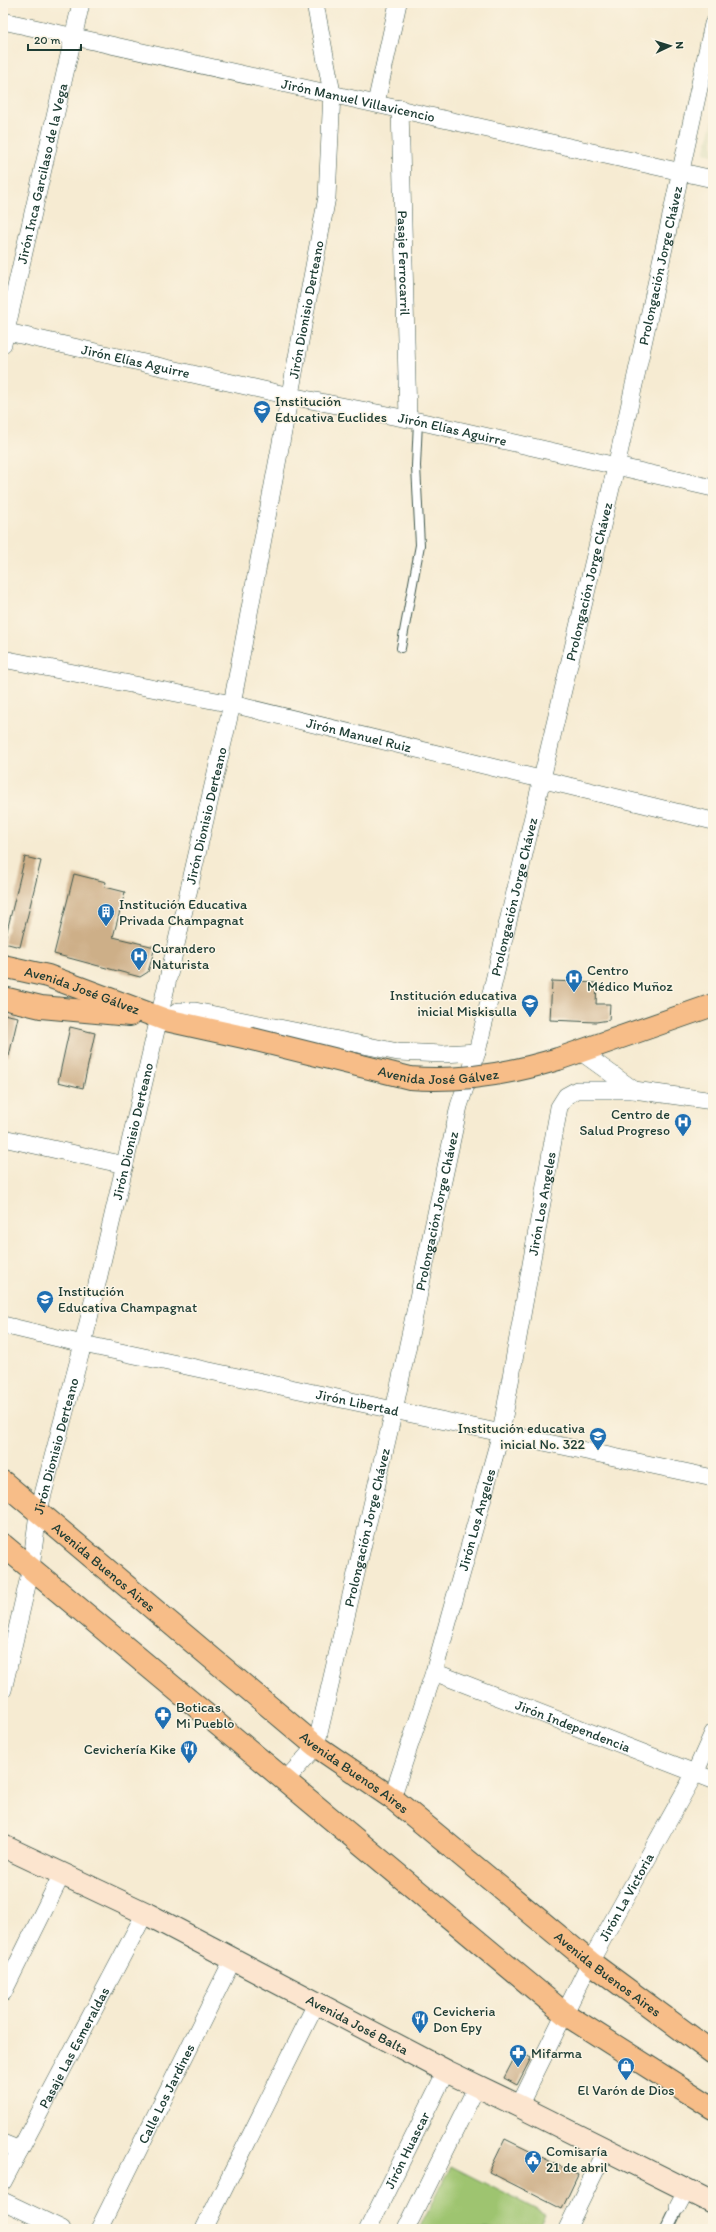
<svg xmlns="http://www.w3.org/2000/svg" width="716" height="2232" viewBox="0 0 716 2232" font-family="Itim,sans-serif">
<rect width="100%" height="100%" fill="#fcf5e5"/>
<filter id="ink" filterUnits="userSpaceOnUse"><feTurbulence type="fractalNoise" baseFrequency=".025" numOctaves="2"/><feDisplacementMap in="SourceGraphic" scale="8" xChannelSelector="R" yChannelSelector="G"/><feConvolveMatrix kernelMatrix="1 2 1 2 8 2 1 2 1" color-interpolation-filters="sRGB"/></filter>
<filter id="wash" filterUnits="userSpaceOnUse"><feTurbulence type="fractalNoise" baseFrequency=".012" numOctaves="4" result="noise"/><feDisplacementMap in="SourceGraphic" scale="16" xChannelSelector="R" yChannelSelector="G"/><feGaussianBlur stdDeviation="0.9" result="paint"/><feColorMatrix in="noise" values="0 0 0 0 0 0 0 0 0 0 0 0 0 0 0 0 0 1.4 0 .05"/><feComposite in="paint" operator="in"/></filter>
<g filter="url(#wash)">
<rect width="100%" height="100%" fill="#f6ebd2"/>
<polygon fill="#dddebc" points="713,119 713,155 704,153"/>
<polygon fill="#9ec46f" stroke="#5e8052" points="451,2166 545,2214 537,2229 419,2229"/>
<g id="blocks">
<g fill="#cdaf88">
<polygon points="25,857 41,861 20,947 4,943"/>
<polygon points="74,874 106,882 105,887 125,892 113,937 155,947 148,972 140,977 54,954"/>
<polygon points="552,981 597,983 596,1004 610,1004 609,1020 596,1022 550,1020"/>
<polygon points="3,1014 18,1017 9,1056 3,1056"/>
<polygon points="70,1027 95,1033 83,1088 58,1082"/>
<polygon points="518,2051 531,2058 517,2085 504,2078"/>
<polygon points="505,2139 578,2175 562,2209 489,2172"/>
</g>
</g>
</g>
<g filter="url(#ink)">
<use href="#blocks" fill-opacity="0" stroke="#3f574c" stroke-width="1"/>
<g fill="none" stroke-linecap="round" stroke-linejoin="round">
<defs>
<polyline id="service" points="401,648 420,545 416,466 418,421"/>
<polyline id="pedestrian" points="667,2229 678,2206"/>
<g id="minor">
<path id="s1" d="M3 21 713 179"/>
<polyline points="376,103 398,3"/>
<path id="s2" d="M400 108 408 418"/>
<path id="s3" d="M3 331 290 396 418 421 713 488"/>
<path id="s4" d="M3 344 81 3"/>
<path id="s5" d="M3 659 232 704 713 821"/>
<polyline points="166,1020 179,1011 195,1011 398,1052 443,1054 477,1052"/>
<polyline points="581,1052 634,1090"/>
<polyline points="3,1138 125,1165"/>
<path id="s6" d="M3 1325 83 1344 713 1478"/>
<path id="s7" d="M434 1672 713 1780"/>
<path id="s8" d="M3 1690 31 1568 38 1513 83 1344 232 704 327 197 332 93 315 3"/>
<path id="s9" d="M285 1781 316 1746 394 1410 459 1106 477 1052 616 467 713 24"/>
<path id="s10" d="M392 1798 434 1672 501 1433 559 1107 566 1096 577 1090H634L713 1101"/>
<polyline points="3,1993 62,1874"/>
<path id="s11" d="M519 2106 590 1962 695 1773 713 1733"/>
<polyline points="3,2143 20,2150"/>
<path id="s12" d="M3 2182 145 1913"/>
<polyline points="3,2201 62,2229"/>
<polyline points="678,2206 687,2189"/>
<path id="s13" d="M99 2229 233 1959"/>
<polyline points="204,2229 316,2004"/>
<path id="s14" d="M368 2229 446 2071"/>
<polyline points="406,2229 477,2086"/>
<polyline points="567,2229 606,2149"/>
</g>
<g id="secondary">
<path id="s15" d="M3 1846 145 1913 446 2071 519 2106 713 2203"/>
</g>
<g id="primary">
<path id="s16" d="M3 1482 316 1746 392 1798 590 1962 713 2053"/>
<polyline points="3,1545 565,2014 713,2108"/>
</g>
<g id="trunk">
<path id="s17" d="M3 966 48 976 166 1020 248 1038"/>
<polyline points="3,998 41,1007 130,1015"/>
<polyline points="558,1059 713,1005"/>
</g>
</defs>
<use href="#service" stroke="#3f574c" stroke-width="10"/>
<use href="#pedestrian" stroke="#3f574c" stroke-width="14"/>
<use href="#minor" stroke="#3f574c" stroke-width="18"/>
<use href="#secondary" stroke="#3f574c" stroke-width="24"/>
<use href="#primary" stroke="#3f574c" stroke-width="24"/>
<use href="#trunk" stroke="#3f574c" stroke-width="24"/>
<use href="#service" stroke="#fff" stroke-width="8"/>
<use href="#pedestrian" stroke="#fff" stroke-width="12"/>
<use href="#minor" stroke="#fff" stroke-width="17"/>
<use href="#secondary" stroke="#fce5cf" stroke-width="22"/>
<use href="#primary" stroke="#f7bd88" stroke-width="22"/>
<use href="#trunk" stroke="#f7bd88" stroke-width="22"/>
<defs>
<g id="trunk-bridge">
<path id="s18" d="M248 1038 410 1078C461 1082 509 1074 558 1059"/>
</g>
</defs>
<use href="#trunk-bridge" stroke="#3f574c" stroke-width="24" stroke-linecap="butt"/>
<use href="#trunk-bridge" stroke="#f7bd88" stroke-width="22"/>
</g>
</g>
<defs>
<symbol id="school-pin" viewBox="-11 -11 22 30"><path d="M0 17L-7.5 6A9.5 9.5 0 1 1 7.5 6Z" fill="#1f6fb2" stroke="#fcf5e5"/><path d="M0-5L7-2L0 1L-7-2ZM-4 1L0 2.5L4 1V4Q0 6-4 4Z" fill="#fff"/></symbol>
<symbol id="building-pin" viewBox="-11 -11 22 30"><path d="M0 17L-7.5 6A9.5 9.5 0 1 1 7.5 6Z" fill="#1f6fb2" stroke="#fcf5e5"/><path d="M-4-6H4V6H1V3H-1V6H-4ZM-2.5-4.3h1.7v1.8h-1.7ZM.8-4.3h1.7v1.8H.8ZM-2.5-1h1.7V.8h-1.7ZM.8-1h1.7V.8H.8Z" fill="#fff"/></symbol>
<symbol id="hospital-pin" viewBox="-11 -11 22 30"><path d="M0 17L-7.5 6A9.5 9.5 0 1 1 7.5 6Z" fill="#1f6fb2" stroke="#fcf5e5"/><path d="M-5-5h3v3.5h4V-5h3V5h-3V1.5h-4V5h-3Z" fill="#fff"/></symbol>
<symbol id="pharmacy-pin" viewBox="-11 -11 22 30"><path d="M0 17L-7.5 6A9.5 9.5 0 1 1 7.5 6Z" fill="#1f6fb2" stroke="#fcf5e5"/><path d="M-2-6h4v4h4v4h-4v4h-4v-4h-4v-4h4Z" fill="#fff"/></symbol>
<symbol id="restaurant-pin" viewBox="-11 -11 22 30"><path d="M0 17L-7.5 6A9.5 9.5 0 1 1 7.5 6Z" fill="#1f6fb2" stroke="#fcf5e5"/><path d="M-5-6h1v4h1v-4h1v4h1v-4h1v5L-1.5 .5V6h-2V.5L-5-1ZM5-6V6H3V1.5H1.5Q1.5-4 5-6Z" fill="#fff"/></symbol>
<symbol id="shop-pin" viewBox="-11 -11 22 30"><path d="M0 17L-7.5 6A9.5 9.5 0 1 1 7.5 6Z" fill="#1f6fb2" stroke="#fcf5e5"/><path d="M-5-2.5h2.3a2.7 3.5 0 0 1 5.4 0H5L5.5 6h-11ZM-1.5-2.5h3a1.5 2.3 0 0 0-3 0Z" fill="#fff"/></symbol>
<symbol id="civic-pin" viewBox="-11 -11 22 30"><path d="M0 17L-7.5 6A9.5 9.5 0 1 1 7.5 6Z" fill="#1f6fb2" stroke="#fcf5e5"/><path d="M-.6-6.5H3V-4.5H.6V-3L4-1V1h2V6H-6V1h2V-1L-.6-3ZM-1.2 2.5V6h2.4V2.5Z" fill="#fff"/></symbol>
</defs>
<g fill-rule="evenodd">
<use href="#school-pin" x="252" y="399" width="20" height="27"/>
<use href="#building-pin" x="96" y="902" width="20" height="27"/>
<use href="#hospital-pin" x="129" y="946" width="20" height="27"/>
<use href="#hospital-pin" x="564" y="968" width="20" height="27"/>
<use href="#school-pin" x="520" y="993" width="20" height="27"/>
<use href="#hospital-pin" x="673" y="1112" width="20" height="27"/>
<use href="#school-pin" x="35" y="1289" width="20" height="27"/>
<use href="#school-pin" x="588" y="1426" width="20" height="27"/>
<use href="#pharmacy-pin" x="153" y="1705" width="20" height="27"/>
<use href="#restaurant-pin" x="179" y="1739" width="20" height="27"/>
<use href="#restaurant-pin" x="410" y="2009" width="20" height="27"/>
<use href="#pharmacy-pin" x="508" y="2043" width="20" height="27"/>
<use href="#shop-pin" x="616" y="2056" width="20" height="27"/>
<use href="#civic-pin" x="523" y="2149" width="20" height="27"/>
</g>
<g text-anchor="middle" stroke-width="3" stroke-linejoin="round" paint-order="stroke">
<g font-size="14" fill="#1f3d34" stroke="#fcf5e5">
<text dy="5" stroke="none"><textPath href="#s1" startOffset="364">Jirón Manuel Villavicencio</textPath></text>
<text dy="5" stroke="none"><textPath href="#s4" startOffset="175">Jirón Inca Garcilaso de la Vega</textPath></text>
<text dy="5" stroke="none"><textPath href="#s2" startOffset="155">Pasaje Ferrocarril</textPath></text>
<text dy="5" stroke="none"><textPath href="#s9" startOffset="1567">Prolongación Jorge Chávez</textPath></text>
<text dy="5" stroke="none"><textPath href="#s8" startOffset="1414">Jirón Dionisio Derteano</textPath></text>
<text dy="5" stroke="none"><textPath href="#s3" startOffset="136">Jirón Elías Aguirre</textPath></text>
<text dy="5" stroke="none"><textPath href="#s3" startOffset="460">Jirón Elías Aguirre</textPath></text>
<text dy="5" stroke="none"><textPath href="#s9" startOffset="1243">Prolongación Jorge Chávez</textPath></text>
<text dy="5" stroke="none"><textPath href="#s5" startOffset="364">Jirón Manuel Ruiz</textPath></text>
<text dy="5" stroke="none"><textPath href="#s8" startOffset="898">Jirón Dionisio Derteano</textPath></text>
<text dy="5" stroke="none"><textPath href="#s9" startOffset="919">Prolongación Jorge Chávez</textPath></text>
<text dy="5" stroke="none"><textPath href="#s17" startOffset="83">Avenida José Gálvez</textPath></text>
<text dy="5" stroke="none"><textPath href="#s18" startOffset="195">Avenida José Gálvez</textPath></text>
<text dy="5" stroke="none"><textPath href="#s8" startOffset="574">Jirón Dionisio Derteano</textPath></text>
<text dy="5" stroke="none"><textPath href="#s10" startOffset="614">Jirón Los Angeles</textPath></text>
<text dy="5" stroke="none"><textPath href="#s9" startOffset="595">Prolongación Jorge Chávez</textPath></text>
<text dy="5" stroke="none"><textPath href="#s6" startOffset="363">Jirón Libertad</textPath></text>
<text dy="5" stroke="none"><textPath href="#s8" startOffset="250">Jirón Dionisio Derteano</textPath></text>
<text dy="5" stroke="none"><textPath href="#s10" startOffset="291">Jirón Los Angeles</textPath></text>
<text dy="5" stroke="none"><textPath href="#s9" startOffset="271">Prolongación Jorge Chávez</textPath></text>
<text dy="5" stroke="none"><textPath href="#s16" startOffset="132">Avenida Buenos Aires</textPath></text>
<text dy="5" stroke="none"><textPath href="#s7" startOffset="149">Jirón Independencia</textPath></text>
<text dy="5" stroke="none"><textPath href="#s16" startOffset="456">Avenida Buenos Aires</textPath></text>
<text dy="5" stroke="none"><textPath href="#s11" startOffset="235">Jirón La Victoria</textPath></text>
<text dy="5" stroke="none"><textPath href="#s16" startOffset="780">Avenida Buenos Aires</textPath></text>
<text dy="5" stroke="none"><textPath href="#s15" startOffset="397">Avenida José Balta</textPath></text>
<text dy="5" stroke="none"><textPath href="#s12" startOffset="152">Pasaje Las Esmeraldas</textPath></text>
<text dy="5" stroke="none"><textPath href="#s13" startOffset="151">Calle Los Jardines</textPath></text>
<text dy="5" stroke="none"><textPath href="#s14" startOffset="88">Jirón Huascar</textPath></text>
</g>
<g font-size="14" fill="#1f3d34" stroke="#fcf5e5" text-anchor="start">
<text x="275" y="406">Institución<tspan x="275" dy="16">Educativa Euclides</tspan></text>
<text x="119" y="909">Institución Educativa<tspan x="119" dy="16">Privada Champagnat</tspan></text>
<text x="152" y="953">Curandero<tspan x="152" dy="16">Naturista</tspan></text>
<text x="587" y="975">Centro<tspan x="587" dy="16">Médico Muñoz</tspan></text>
<text x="517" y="1000" text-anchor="end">Institución educativa<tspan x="517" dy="16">inicial Miskisulla</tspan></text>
<text x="670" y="1119" text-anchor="end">Centro de<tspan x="670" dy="16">Salud Progreso</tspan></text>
<text x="58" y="1296">Institución<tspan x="58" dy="16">Educativa Champagnat</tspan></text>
<text x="585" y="1433" text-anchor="end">Institución educativa<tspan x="585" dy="16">inicial No. 322</tspan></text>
<text x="176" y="1712">Boticas<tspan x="176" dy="16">Mi Pueblo</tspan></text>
<text x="176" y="1754" text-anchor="end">Cevichería Kike</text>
<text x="433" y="2016">Cevicheria<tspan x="433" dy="16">Don Epy</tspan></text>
<text x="531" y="2058">Mifarma</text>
<text x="626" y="2095" text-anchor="middle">El Varón de Dios</text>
<text x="546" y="2156">Comisaría<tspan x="546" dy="16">21 de abril</tspan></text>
</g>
</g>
<rect width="716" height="2232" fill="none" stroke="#fcf5e5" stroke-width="16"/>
<g transform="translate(670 46) rotate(86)" stroke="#fcf5e5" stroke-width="3" paint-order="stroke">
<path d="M0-3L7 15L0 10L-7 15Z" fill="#1f3d34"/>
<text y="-6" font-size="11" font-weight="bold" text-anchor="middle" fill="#1f3d34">N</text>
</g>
<path d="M28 44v6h53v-6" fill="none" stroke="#1f3d34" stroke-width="2"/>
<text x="34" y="44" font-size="12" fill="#1f3d34" stroke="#fcf5e5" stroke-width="3" paint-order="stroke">20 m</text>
</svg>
